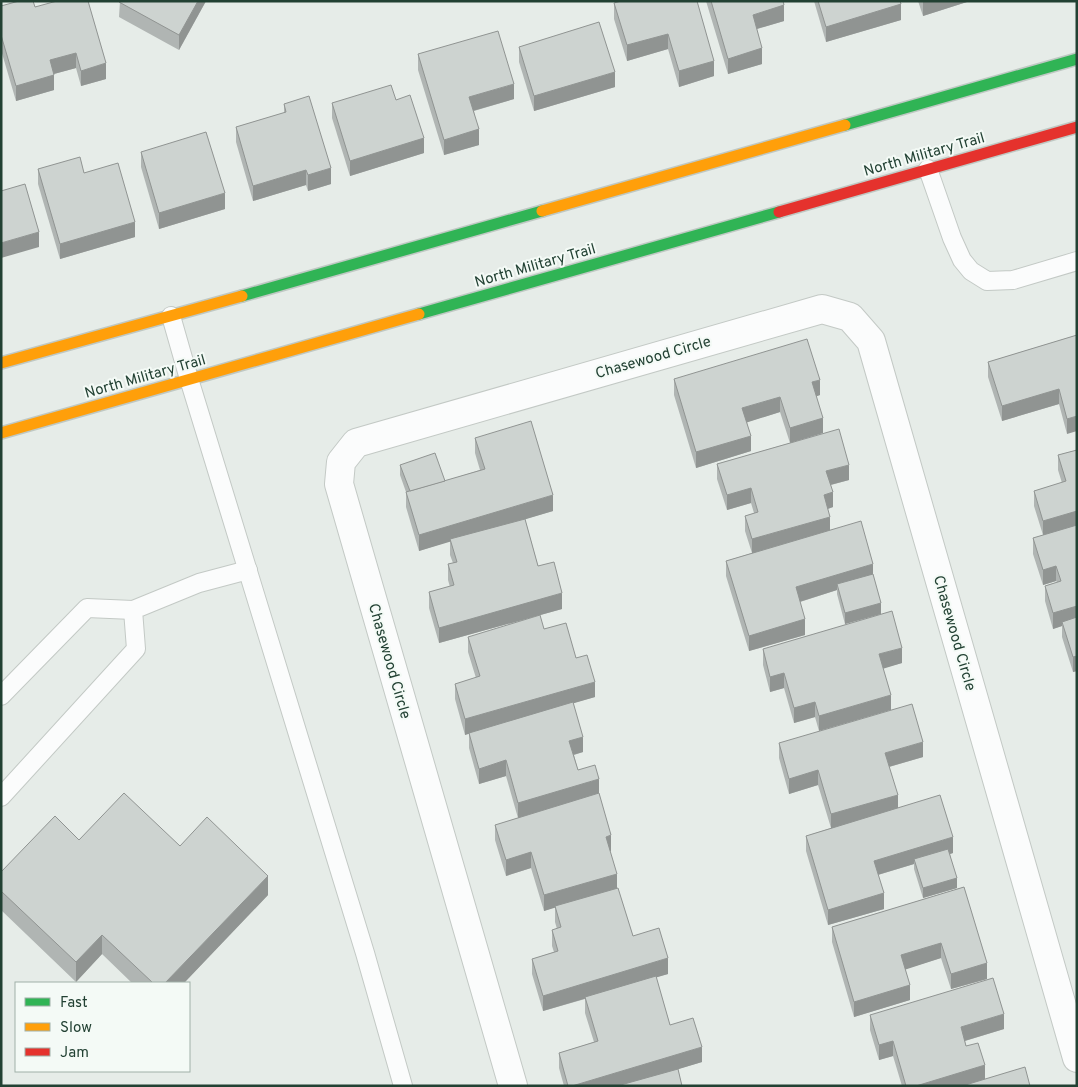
<svg xmlns="http://www.w3.org/2000/svg" width="1078" height="1087" viewBox="0 0 1078 1087" font-family="Overpass,sans-serif">
<rect width="100%" height="100%" fill="#e6ece8"/>
<g fill="none" stroke-linecap="round" stroke-linejoin="round">
<defs>
<g id="lane">
<polyline points="928,169 952,238 962,260 971,271 987,281 1013,280 1077,261"/>
<polyline points="171,316 189,379 365,953 403,1086"/>
<polyline points="1,696 87,608 133,610"/>
<polyline points="1,797 136,649 133,610 199,583 248,570"/>
</g>
<polyline id="street" points="513,1086 339,484 341,462 356,443 822,309 850,317 871,341 1077,1058"/>
<g id="fast">
<polyline points="845,125 1077,59"/>
<polyline points="242,296 542,211"/>
<polyline points="419,314 779,212"/>
</g>
<g id="slow">
<polyline points="542,211 845,125"/>
<polyline points="1,363 242,296"/>
<polyline points="1,433 419,314"/>
</g>
<polyline id="jam" points="779,212 1077,127"/>
</defs>
<use href="#lane" stroke="#c3c9c5" stroke-width="20"/>
<use href="#street" stroke="#c3c9c5" stroke-width="30"/>
<use href="#fast" stroke="#bfc8c3" stroke-width="14"/>
<use href="#slow" stroke="#bfc8c3" stroke-width="14"/>
<use href="#jam" stroke="#bfc8c3" stroke-width="14"/>
<use href="#lane" stroke="#fbfcfc" stroke-width="18"/>
<use href="#street" stroke="#fbfcfc" stroke-width="28"/>
<use href="#fast" stroke="#30b455" stroke-width="11"/>
<use href="#slow" stroke="#ff9f0a" stroke-width="11"/>
<use href="#jam" stroke="#e5322d" stroke-width="11"/>
</g>
<g fill="#b0b5b3">
<polygon points="120,1 206,1 179,50 119,17"/>
<polygon points="697,1 714,76 679,87 668,49 627,61 614,19 614,3"/>
<polygon points="706,1 783,1 784,21 757,29 762,64 728,74"/>
<polygon points="814,1 900,1 901,20 826,42"/>
<polygon points="918,1 970,1 923,16"/>
<polygon points="1,6 35,7 106,79 81,86 76,68 54,74 54,90 16,101 1,50"/>
<polygon points="519,47 615,87 534,111 519,62"/>
<polygon points="418,54 514,99 474,111 479,145 444,155 418,70"/>
<polygon points="396,100 424,153 350,176 332,118 332,103"/>
<polygon points="284,104 331,184 308,191 306,185 253,201 236,142 236,127 284,113"/>
<polygon points="141,152 225,209 159,229 141,167"/>
<polygon points="38,169 84,173 135,237 60,259 38,184"/>
<polygon points="1077,335 1067,434 1059,404 1002,421 988,377 988,362"/>
<polygon points="674,379 820,395 816,396 823,433 793,442 849,480 831,485 833,507 828,509 830,530 873,576 881,614 845,624 837,594 837,590 800,602 805,635 749,651 726,576 726,561 752,553 745,531 745,516 754,513 751,503 727,510 717,479 717,464 790,443 780,412 747,422 751,451 696,468 674,395"/>
<polygon points="475,438 553,511 525,519 538,566 562,609 439,643 429,608 429,592 450,587 448,580 448,564 453,563 450,555 450,541 419,551 406,507 406,492 400,475 400,465 445,481 480,470 475,453"/>
<polygon points="1077,450 1077,671 1073,672 1062,637 1062,626 1053,629 1045,601 1045,586 1057,582 1056,581 1043,585 1033,554 1033,538 1043,535 1034,506 1034,491 1062,483 1058,470 1058,455"/>
<polygon points="544,629 576,658 595,697 573,703 583,752 574,755 578,770 599,794 611,851 610,851 617,888 633,936 668,974 656,977 670,1025 702,1062 678,1069 682,1086 564,1086 559,1068 559,1053 594,1042 585,1013 585,999 543,1011 532,974 532,959 554,952 552,946 552,930 557,929 555,922 555,907 544,911 531,868 506,876 495,840 495,825 518,818 506,776 479,784 469,748 469,733 465,735 455,699 455,684 476,678 468,652 468,637"/>
<polygon points="763,649 902,663 883,668 819,731 815,717 794,723 784,688 770,692 763,665"/>
<polygon points="779,743 923,757 889,767 898,808 953,853 950,854 957,888 923,898 914,869 914,864 878,875 884,909 828,925 806,851 806,836 831,828 818,785 789,794 779,758"/>
<polygon points="79,840 180,846 268,895 184,983 132,983 102,954 76,982 1,910 1,872"/>
<polygon points="964,887 987,979 951,989 941,958 905,969 910,1000 854,1017 832,942 832,927"/>
<polygon points="870,1015 1004,1029 965,1041 966,1046 985,1079 1030,1086 902,1086 893,1056 879,1060 870,1030"/>
</g>
<g fill="#909492">
<polygon points="198,1 206,1 179,50 179,35"/>
<polygon points="923,1 970,1 923,16"/>
<polygon points="901,4 901,20 826,42 826,27"/>
<polygon points="784,5 784,21 753,30 753,15"/>
<polygon points="668,34 668,49 627,61 627,45"/>
<polygon points="762,48 762,64 728,74 728,59"/>
<polygon points="76,53 76,68 50,75 50,60"/>
<polygon points="714,61 714,76 679,87 679,71"/>
<polygon points="106,63 106,79 81,86 81,71"/>
<polygon points="615,72 615,87 534,111 534,96"/>
<polygon points="54,75 54,90 16,101 16,86"/>
<polygon points="514,84 514,99 469,112 469,97"/>
<polygon points="479,129 479,145 444,155 444,140"/>
<polygon points="424,138 424,153 350,176 350,161"/>
<polygon points="331,168 331,184 308,191 308,175"/>
<polygon points="306,170 306,185 253,201 253,186"/>
<polygon points="225,193 225,209 159,229 159,213"/>
<polygon points="135,222 135,237 60,259 60,244"/>
<polygon points="39,232 39,247 1,258 1,243"/>
<rect x="1" y="265" width="1" height="15"/>
<polygon points="820,380 820,395 812,398 812,382"/>
<polygon points="1059,389 1059,404 1002,421 1002,406"/>
<polygon points="780,397 780,412 742,424 742,408"/>
<polygon points="1077,416 1077,431 1067,434 1067,419"/>
<polygon points="823,418 823,433 790,443 790,428"/>
<polygon points="751,436 751,451 696,468 696,452"/>
<polygon points="849,465 849,480 826,486 826,471"/>
<polygon points="751,488 751,503 727,510 727,495"/>
<polygon points="833,492 833,507 824,510 824,495"/>
<polygon points="553,495 553,511 419,551 419,535"/>
<polygon points="1077,511 1077,527 1043,536 1043,521"/>
<polygon points="830,517 830,532 752,554 752,539"/>
<polygon points="873,564 873,580 837,584 837,590 796,603 796,587"/>
<polygon points="1056,566 1056,581 1043,585 1043,570"/>
<polygon points="562,593 562,609 439,643 439,628"/>
<polygon points="881,603 881,614 845,624 845,613"/>
<polygon points="1077,606 1077,622 1062,622 1062,626 1053,629 1053,613"/>
<polygon points="805,619 805,635 749,651 749,636"/>
<polygon points="902,648 902,663 879,670 879,654"/>
<polygon points="1077,656 1077,671 1073,672 1073,657"/>
<polygon points="784,673 784,688 770,692 770,677"/>
<polygon points="595,682 595,697 465,735 465,719"/>
<polygon points="891,695 891,710 819,731 819,716"/>
<polygon points="815,702 815,717 794,723 794,708"/>
<polygon points="583,737 583,752 569,756 569,741"/>
<polygon points="923,742 923,757 885,768 885,753"/>
<polygon points="506,760 506,776 479,784 479,769"/>
<polygon points="818,770 818,785 789,794 789,779"/>
<polygon points="599,779 599,794 518,818 518,803"/>
<polygon points="898,795 898,810 831,829 831,814"/>
<polygon points="611,835 611,851 606,853 606,837"/>
<polygon points="953,837 953,853 916,864 914,859 914,864 874,876 874,861"/>
<polygon points="531,852 531,868 506,876 506,860"/>
<polygon points="617,874 617,889 544,911 544,895"/>
<polygon points="268,876 268,895 184,983 165,983"/>
<polygon points="957,878 957,888 923,898 923,888"/>
<polygon points="884,893 884,909 828,925 828,910"/>
<polygon points="102,935 102,954 76,982 76,962"/>
<polygon points="941,943 941,958 901,971 901,955"/>
<polygon points="668,958 668,974 543,1011 543,996"/>
<polygon points="987,963 987,979 951,989 951,974"/>
<polygon points="910,985 910,1000 854,1017 854,1002"/>
<polygon points="1004,1014 1004,1029 961,1042 961,1027"/>
<polygon points="893,1041 893,1056 879,1060 879,1045"/>
<polygon points="702,1047 702,1062 623,1086 572,1086"/>
<polygon points="985,1065 985,1081 968,1086 916,1086"/>
</g>
<g fill="#cdd3d0" stroke="#909492">
<polygon points="19,1 33,1 35,7 57,1 88,1 106,63 81,71 76,53 50,60 54,75 16,86 1,35 1,6"/>
<polygon points="120,1 198,1 179,35 119,2"/>
<polygon points="621,1 697,1 714,61 679,71 668,34 627,45 614,3"/>
<polygon points="711,1 783,1 784,5 753,15 762,48 728,59"/>
<polygon points="818,1 900,1 901,4 826,27"/>
<polygon points="599,22 615,72 534,96 519,47"/>
<polygon points="498,31 514,84 469,97 479,129 444,140 418,54"/>
<polygon points="391,85 396,100 410,95 424,138 350,161 332,103"/>
<polygon points="309,96 331,168 308,175 306,170 253,186 236,127 286,112 284,104"/>
<polygon points="206,132 225,193 159,213 141,152"/>
<polygon points="80,157 84,173 118,163 135,222 60,244 38,169"/>
<polygon points="25,184 39,232 1,243 1,191"/>
<polygon points="1077,335 1077,416 1067,419 1059,389 1002,406 988,362"/>
<polygon points="807,339 820,380 812,382 823,418 790,428 780,397 742,408 751,436 696,452 674,379"/>
<polygon points="531,421 553,495 419,535 406,492 485,469 475,438"/>
<polygon points="839,429 849,465 826,471 833,492 824,495 830,517 752,539 745,516 758,512 751,488 727,495 717,464"/>
<polygon points="1077,450 1077,511 1043,521 1034,491 1066,481 1058,455"/>
<polygon points="435,453 445,481 410,491 400,465"/>
<polygon points="525,519 538,566 554,562 562,593 439,628 429,592 454,585 448,564 457,562 450,539"/>
<polygon points="861,521 873,564 796,587 805,619 749,636 726,561"/>
<polygon points="1077,525 1077,606 1053,613 1045,586 1061,581 1056,566 1043,570 1033,538"/>
<polygon points="873,574 881,603 845,613 837,584"/>
<polygon points="892,611 902,648 879,654 891,695 819,716 815,702 794,708 784,673 770,677 763,649"/>
<polygon points="540,615 544,629 566,623 576,658 587,655 595,682 465,719 455,684 480,676 468,637"/>
<polygon points="1077,617 1077,656 1073,657 1062,622"/>
<polygon points="573,702 583,737 569,741 578,770 595,765 599,779 518,803 506,760 479,769 469,733"/>
<polygon points="912,704 923,742 885,753 898,795 831,814 818,770 789,779 779,743"/>
<polygon points="124,793 180,846 207,817 268,876 165,983 153,983 102,935 76,962 1,891 1,872 55,816 79,840"/>
<polygon points="599,793 611,835 606,837 617,874 544,895 531,852 506,860 495,825"/>
<polygon points="940,795 953,837 874,861 884,893 828,910 806,836"/>
<polygon points="948,849 957,878 923,888 914,859"/>
<polygon points="964,887 987,963 951,974 941,943 901,955 910,985 854,1002 832,927"/>
<polygon points="618,888 633,936 659,928 668,958 543,996 532,959 558,951 552,930 561,927 555,906"/>
<polygon points="656,976 670,1025 693,1018 702,1047 572,1086 568,1086 559,1053 598,1041 585,997"/>
<polygon points="993,978 1004,1014 961,1027 966,1046 978,1043 985,1065 916,1086 906,1086 893,1041 879,1045 870,1015"/>
<polygon points="1025,1067 1030,1086 962,1086"/>
<polygon points="678,1069 682,1086 617,1086"/>
</g>
<g text-anchor="middle" stroke-width="4" stroke-linejoin="round" paint-order="stroke">
<g font-size="15" fill="#224133" stroke="#f4faf6">
<text transform="translate(924 154) rotate(-16)" y="5">North Military Trail</text>
<text transform="translate(535 265) rotate(-16)" y="5">North Military Trail</text>
<text transform="translate(653 357) rotate(-16)" y="5">Chasewood Circle</text>
<text transform="translate(145 376) rotate(-16)" y="5">North Military Trail</text>
<text transform="translate(955 633) rotate(74)" y="5">Chasewood Circle</text>
<text transform="translate(390 661) rotate(74)" y="5">Chasewood Circle</text>
</g>
</g>
<rect width="1078" height="1087" fill="none" stroke="#224133" stroke-width="5"/>
<rect x="15" y="982" width="175" height="90" fill="#f4faf6" stroke="#a0b0a8"/>
<rect x="25" y="998" width="25" height="8" fill="#30b455" stroke="#a0b0a8"/>
<text x="60" y="1007" font-size="15" fill="#224133">Fast</text>
<rect x="25" y="1023" width="25" height="8" fill="#ff9f0a" stroke="#a0b0a8"/>
<text x="60" y="1032" font-size="15" fill="#224133">Slow</text>
<rect x="25" y="1048" width="25" height="8" fill="#e5322d" stroke="#a0b0a8"/>
<text x="60" y="1057" font-size="15" fill="#224133">Jam</text>
</svg>
